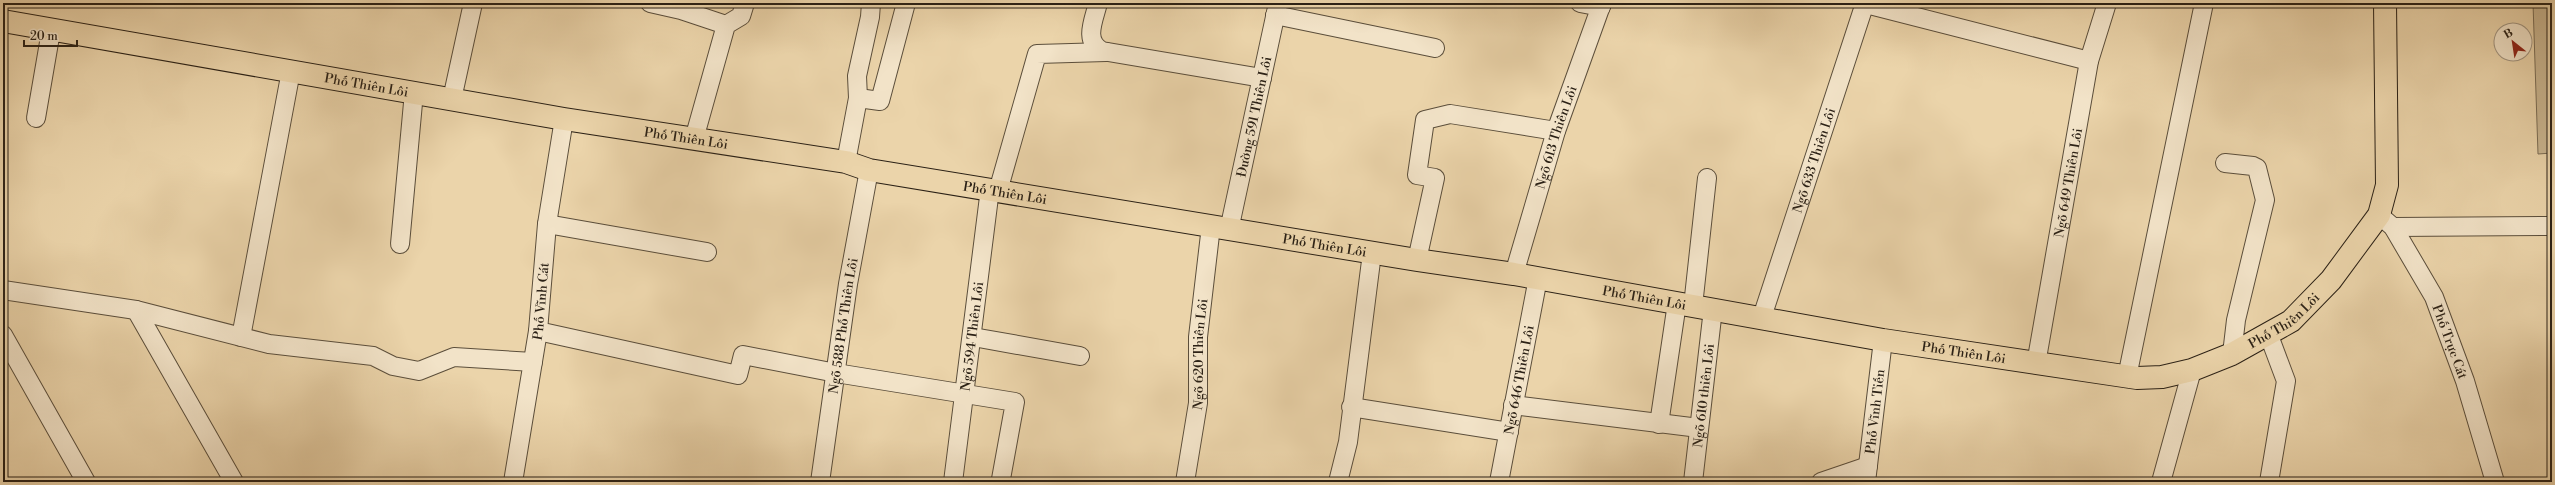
<svg xmlns="http://www.w3.org/2000/svg" width="2555" height="485" viewBox="0 0 2555 485" font-family="'Libre Bodoni',serif">
<rect width="100%" height="100%" fill="#ebd4aa"/>
<filter id="stains"><feTurbulence type="fractalNoise" baseFrequency=".005" numOctaves="4"/><feColorMatrix values="0 0 0 0 .2 0 0 0 0 .09 0 0 0 0 .02 0 0 0 .5 -.17"/></filter>
<radialGradient id="worn" r=".72"><stop offset=".6" stop-color="#630" stop-opacity="0"/><stop offset="1" stop-color="#630" stop-opacity=".3"/></radialGradient>
<polygon fill="#cab691" stroke="#7a6c54" points="2533,3 2552,3 2552,153 2538,154"/>
<g fill="none" stroke-linecap="round" stroke-linejoin="round">
<defs>
<g id="minor">
<polyline points="650,3 681,10 726,25"/>
<path d="M1098 3C1094 20 1083 41 1102 51L1262 78"/>
<polyline points="1580,3 1601,7"/>
<polyline points="1862,3 2089,61"/>
<polyline points="1275,15 1435,48"/>
<polyline points="858,98 880,101 906,3"/>
<polyline points="452,99 473,3"/>
<polyline points="36,118 51,31"/>
<polyline points="694,139 726,25 741,16 745,3"/>
<polyline points="846,162 858,98 857,76 870,17 871,3"/>
<polyline points="2225,163 2253,166 2257,168 2265,200 2236,320 2232,354"/>
<polyline points="998,191 1037,54 1106,52"/>
<path id="s1" d="M2379 215 2393 227 2434 297 2465 381 2495 482"/>
<polyline points="547,224 707,252"/>
<polyline points="2393,227 2552,226"/>
<path id="s2" d="M1229 230 1278 3"/>
<polyline points="400,244 414,92"/>
<polyline points="1417,260 1435,178 1417,175 1425,120 1450,114 1556,131"/>
<path id="s3" d="M1514 274 1556 131 1602 3"/>
<polyline points="3,290 136,310 269,344 373,356 393,366 419,371 454,357 533,362"/>
<polyline points="1693,306 1707,178"/>
<polyline points="136,310 234,482"/>
<path id="s4" d="M1762 317 1865 3"/>
<polyline points="538,331 738,375 743,355 836,373 1015,402 1001,479"/>
<polyline points="2268,333 2286,381 2269,482"/>
<polyline points="3,335 86,482"/>
<polyline points="241,337 291,71"/>
<polyline points="973,337 1080,356"/>
<path id="s5" d="M2036 364 2089 61 2107 3"/>
<polyline points="2127,377 2204,3"/>
<polyline points="1513,405 1699,428"/>
<polyline points="1351,407 1509,432"/>
<polyline points="1659,424 1677,303"/>
<path id="s6" d="M513 482 538 331 547 224 564 119"/>
<path id="s7" d="M820 482 848 284 869 170"/>
<path id="s8" d="M953 482 990 189"/>
<path id="s9" d="M1185 482 1198 403V337L1211 226"/>
<polyline points="1338,482 1348,442 1372,253"/>
<path id="s10" d="M1499 482 1538 278"/>
<path id="s11" d="M1693 482 1713 309"/>
<polyline points="1821,482 1868,466"/>
<path id="s12" d="M1866 482 1883 340"/>
<polyline points="2161,482 2192,370"/>
</g>
<g id="major">
<path id="s13" d="M3 21 564 119 846 162 869 170 1417 260 1514 274 1883 340 2137 378 2162 377 2192 370 2232 354 2291 321 2331 280 2379 215 2387 185 2385 3"/>
</g>
</defs>
<use href="#minor" stroke="#5b4e3b" stroke-width="20"/>
<use href="#major" stroke="#2b2116" stroke-width="24"/>
<use href="#minor" stroke="#f2e3c8" stroke-width="18"/>
<use href="#major" stroke="#ebd4aa" stroke-width="22"/>
</g>
<g text-anchor="middle" stroke-width="3" stroke-linejoin="round" paint-order="stroke">
<g font-size="13" fill="#2b2116" stroke="#f2e3c8">
<text dy="5" stroke="none"><textPath href="#s13" startOffset="369">Phố Thiên Lôi</textPath></text>
<text dy="5" stroke="none"><textPath href="#s2" startOffset="116">Đường 591 Thiên Lôi</textPath></text>
<text dy="5" stroke="none"><textPath href="#s13" startOffset="693">Phố Thiên Lôi</textPath></text>
<text dy="5" stroke="none"><textPath href="#s3" startOffset="143">Ngõ 613 Thiên Lôi</textPath></text>
<text dy="5" stroke="none"><textPath href="#s4" startOffset="165">Ngõ 633 Thiên Lôi</textPath></text>
<text dy="5" stroke="none"><textPath href="#s5" startOffset="184">Ngõ 649 Thiên Lôi</textPath></text>
<text dy="5" stroke="none"><textPath href="#s13" startOffset="1017">Phố Thiên Lôi</textPath></text>
<text dy="5" stroke="none"><textPath href="#s13" startOffset="1341">Phố Thiên Lôi</textPath></text>
<text dy="5" stroke="none"><textPath href="#s13" startOffset="1665">Phố Thiên Lôi</textPath></text>
<text dy="5" stroke="none"><textPath href="#s6" startOffset="183">Phố Vĩnh Cát</textPath></text>
<text dy="5" stroke="none"><textPath href="#s13" startOffset="2325">Phố Thiên Lôi</textPath></text>
<text dy="5" stroke="none"><textPath href="#s7" startOffset="158">Ngõ 588 Phố Thiên Lôi</textPath></text>
<text dy="5" stroke="none"><textPath href="#s8" startOffset="147">Ngõ 594 Thiên Lôi</textPath></text>
<text dy="5" stroke="none"><textPath href="#s1" startOffset="147">Phố Trực Cát</textPath></text>
<text dy="5" stroke="none"><textPath href="#s13" startOffset="1989">Phố Thiên Lôi</textPath></text>
<text dy="5" stroke="none"><textPath href="#s9" startOffset="129">Ngõ 620 Thiên Lôi</textPath></text>
<text dy="5" stroke="none"><textPath href="#s10" startOffset="104">Ngõ 646 Thiên Lôi</textPath></text>
<text dy="5" stroke="none"><textPath href="#s11" startOffset="87">Ngõ 610 thiên Lôi</textPath></text>
<text dy="5" stroke="none"><textPath href="#s12" startOffset="71">Phố Vĩnh Tiến</textPath></text>
</g>
</g>
<rect width="2555" height="485" fill="none" stroke="#ebd4aa" stroke-width="16"/>
<rect x="4" y="4" width="2547" height="477" fill="none" stroke="#2b2116" stroke-width="2"/>
<rect x="8" y="8" width="2539" height="469" fill="none" stroke="#2b2116"/>
<g transform="translate(2513 42) rotate(330)"><circle r="19" fill="#f2e3c8" stroke="#a29581"/>
<path d="M0-3L7 15L0 10L-7 15Z" fill="#8f2418"/>
<text y="-6" font-size="11" font-weight="bold" text-anchor="middle" fill="#2b2116">B</text>
</g>
<path d="M24 40v6h53v-6" fill="none" stroke="#2b2116" stroke-width="2"/>
<text x="30" y="40" font-size="12" fill="#2b2116" stroke="#f2e3c8" stroke-width="3" paint-order="stroke">20 m</text>
<rect width="100%" height="100%" filter="url(#stains)"/>
<rect width="100%" height="100%" fill="url(#worn)"/>
</svg>
